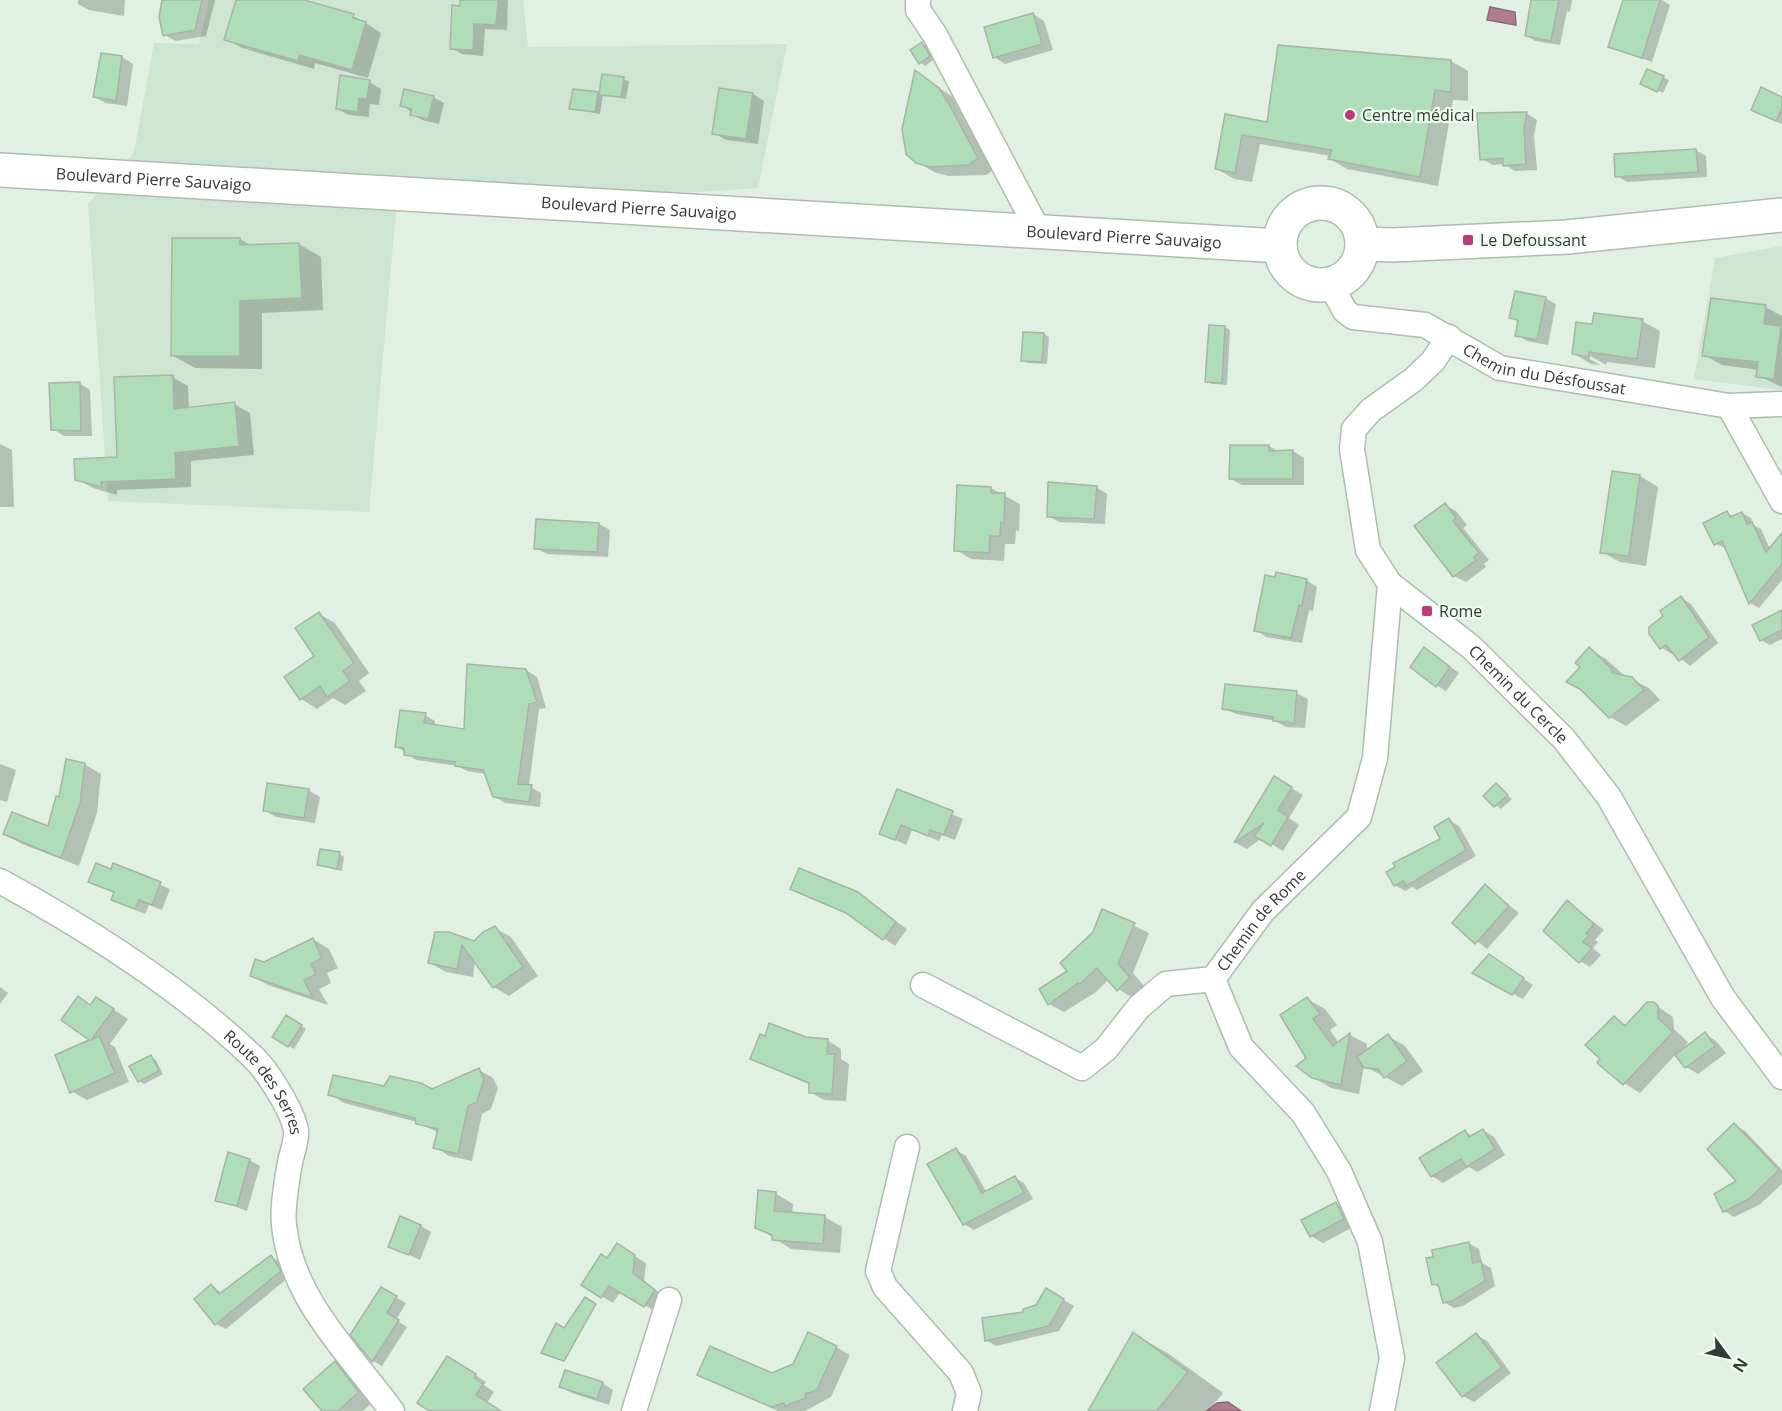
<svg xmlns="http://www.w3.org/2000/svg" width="1782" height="1411" viewBox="0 0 1782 1411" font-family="'Open Sans',sans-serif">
<rect width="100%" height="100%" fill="#e0f0e3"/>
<g fill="#cfe5d3">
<polygon points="209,0 523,0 528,47 787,44 758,188 396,212 369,512 108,501 88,204 134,152 154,43 199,44"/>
<polygon points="1782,246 1782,390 1694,379 1715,258"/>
</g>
<g fill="#b07b8f" stroke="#8b6874" stroke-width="1.5">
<polygon points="1490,7 1515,12 1516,25 1487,20"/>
<polygon points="1228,1402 1241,1411 1207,1411 1217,1403"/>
</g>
<g fill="#0003">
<polygon points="78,0 125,0 124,16 89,10 78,4"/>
<polygon points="164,0 215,0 206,36 176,41 164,35"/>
<polygon points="237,0 299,0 353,16 369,25 381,33 368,78 315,63 314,69 242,48 226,39"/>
<polygon points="461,0 508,0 507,30 485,29 483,56 462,54 451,48"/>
<polygon points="1537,0 1572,0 1570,12 1567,11 1560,45 1535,41 1526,35"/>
<polygon points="1636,0 1662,0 1670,5 1652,62 1610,47"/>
<polygon points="1033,14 1044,21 1053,50 1005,64 994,57"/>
<polygon points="922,44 928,47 935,59 925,66 920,62"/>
<polygon points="103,54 122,57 133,64 127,106 106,103 94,97"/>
<polygon points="1451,61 1468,71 1468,101 1453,100 1438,186 1347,169 1330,159 1331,156 1260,144 1252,182 1234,179 1217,169 1227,116 1269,123"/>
<polygon points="916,72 957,100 995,169 986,175 949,176 936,173 917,162"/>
<polygon points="603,75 629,81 626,99 603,95 600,114 571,108 597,93 601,95"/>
<polygon points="1663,77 1669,80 1663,93 1647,86"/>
<polygon points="369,82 381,89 379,105 370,104 369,117 349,115 337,109"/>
<polygon points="753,94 764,101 758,144 726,140 714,133"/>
<polygon points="433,97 444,103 439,124 422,120 402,105"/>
<polygon points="1782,99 1782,124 1764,116"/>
<polygon points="1526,113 1537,120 1534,135 1537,170 1515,171 1503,164 1493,165 1482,159"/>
<polygon points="1696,150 1706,156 1707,177 1627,182 1617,176"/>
<polygon points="240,239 252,246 299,244 321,257 323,310 262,313 262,369 195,368 173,356"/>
<polygon points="1545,298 1556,304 1548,345 1527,341 1517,335 1519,322 1511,317"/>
<polygon points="1765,307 1782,316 1782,387 1758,376 1759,370 1722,365 1704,355"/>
<polygon points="1642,321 1660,331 1655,368 1607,362 1606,365 1590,356 1590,359 1600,365 1591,364 1573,353 1593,325"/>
<polygon points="1225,327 1230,330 1227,385 1212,384 1207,381"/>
<polygon points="1044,334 1049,337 1047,364 1028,363 1023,360"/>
<polygon points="172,377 188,386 189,409 234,404 250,413 254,455 191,461 191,487 117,490 117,495 93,488 77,479 118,458"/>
<polygon points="79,383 90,390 92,436 64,436 53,429"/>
<polygon points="0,444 12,450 14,507 0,507"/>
<polygon points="1269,446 1279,452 1293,451 1304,458 1304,485 1242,485 1231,479"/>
<polygon points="1613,472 1640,476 1658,487 1646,566 1620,562 1602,552"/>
<polygon points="1096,487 1107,494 1105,524 1059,522 1048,516"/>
<polygon points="991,488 1020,504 1019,531 1016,530 1015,544 1005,544 1004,561 971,559 956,550"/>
<polygon points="1445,505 1456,511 1467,525 1463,528 1489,560 1484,564 1486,567 1466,582 1454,576"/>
<polygon points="1727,513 1734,517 1742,513 1751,518 1753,525 1761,529 1770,549 1782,535 1782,580 1759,608 1750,603 1726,548 1715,544"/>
<polygon points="599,524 610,530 608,557 547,554 536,548"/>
<polygon points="1276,579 1306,580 1317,587 1313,611 1309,610 1302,643 1266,637 1256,630"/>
<polygon points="1681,598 1691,604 1718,643 1690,666 1674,653 1672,654 1662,648 1651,634"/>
<polygon points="1782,611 1782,639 1770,645 1761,640"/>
<polygon points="319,614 335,623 369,673 359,681 366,691 345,705 333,698 317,709 301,699 316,656"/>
<polygon points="1589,649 1606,659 1626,677 1649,688 1660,700 1626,726 1610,717 1583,667"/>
<polygon points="1434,655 1459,673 1446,691 1436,685"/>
<polygon points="526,670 537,677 546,708 539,709 529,786 541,793 540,807 505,803 494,796 486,774 467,771 458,766 416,760 396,746 425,715 435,721 435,726 466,730"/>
<polygon points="1296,693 1308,699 1305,728 1286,727 1276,721 1236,714 1224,708"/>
<polygon points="0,764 16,770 7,802 0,800"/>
<polygon points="84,764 101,774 97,813 79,866 22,844 5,834 49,828 60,799"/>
<polygon points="1275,778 1303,795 1289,818 1299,825 1283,851 1262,838 1247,849 1236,843"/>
<polygon points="1496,785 1512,799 1501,809 1485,796"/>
<polygon points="308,790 320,797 315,823 276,817 264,810"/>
<polygon points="898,791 963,819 955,840 942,835 939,841 912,830 906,845 881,833"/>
<polygon points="1449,820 1459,826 1476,856 1417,890 1412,887 1405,891 1395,885 1442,839"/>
<polygon points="339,854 344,857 342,871 319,865"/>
<polygon points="114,865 170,889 162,910 149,905 145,914 123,905 113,899 116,893 90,881 112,871"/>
<polygon points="1485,886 1519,913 1487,949 1454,922"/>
<polygon points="792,889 857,894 907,929 895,946 853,916"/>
<polygon points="1567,902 1604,930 1595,940 1598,942 1593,948 1601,955 1590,967 1580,961"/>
<polygon points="1103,911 1149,933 1133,973 1144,986 1133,998 1118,989 1109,979 1096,992 1064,1012 1049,1004 1094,933"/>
<polygon points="495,928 511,937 538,976 509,996 494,987 475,961 473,977 446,972 430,963 436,934 474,942"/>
<polygon points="313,939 329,949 338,968 327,973 331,983 319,989 328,1005 268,985 252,976 264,963"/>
<polygon points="1499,962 1533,985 1523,999 1484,979"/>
<polygon points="0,987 8,993 0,1004"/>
<polygon points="78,998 92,1006 97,999 128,1019 110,1044 115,1047 129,1082 87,1100 71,1091 92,1041 63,1020"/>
<polygon points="1307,999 1325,1009 1337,1025 1330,1030 1339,1043 1350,1035 1367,1044 1366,1053 1388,1036 1405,1046 1423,1071 1402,1086 1364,1066 1359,1094 1331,1088 1313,1077 1308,1058"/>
<polygon points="1654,1004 1673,1017 1674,1029 1688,1042 1680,1053 1705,1034 1716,1041 1726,1053 1698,1074 1686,1067 1676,1054 1640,1093 1624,1083 1614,1018 1627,1026"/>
<polygon points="287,1017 306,1029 294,1049 274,1037"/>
<polygon points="805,1039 827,1040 841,1049 841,1059 849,1064 846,1101 824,1100 810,1092 811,1085 752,1059"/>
<polygon points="151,1057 156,1060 163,1074 144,1084 139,1081"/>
<polygon points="479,1070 493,1078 498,1088 491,1109 482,1114 472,1161 449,1156 435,1147 439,1133 417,1122 344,1103 330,1094 384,1088 432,1091"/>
<polygon points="1734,1125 1745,1131 1782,1170 1782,1184 1759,1205 1734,1217 1724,1211 1739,1182"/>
<polygon points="1483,1130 1494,1137 1505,1155 1478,1172 1469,1167 1443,1183 1432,1176 1465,1132 1473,1136"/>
<polygon points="956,1150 966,1156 987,1193 1015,1178 1024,1183 1033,1199 974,1230 964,1224"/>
<polygon points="249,1160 260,1166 247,1211 217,1200"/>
<polygon points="775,1193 793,1204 792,1214 825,1217 842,1227 840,1253 791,1249 757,1227"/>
<polygon points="1336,1204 1347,1210 1355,1226 1323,1243 1311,1236"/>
<polygon points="421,1226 431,1232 420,1260 390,1246"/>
<polygon points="1468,1243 1479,1249 1482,1263 1491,1268 1495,1286 1463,1306 1454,1308 1444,1302 1441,1288 1433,1284"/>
<polygon points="628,1252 646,1263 644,1281 665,1297 656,1312 621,1291 613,1303 583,1285 608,1259"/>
<polygon points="271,1257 280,1262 289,1277 226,1329 216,1324 211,1286 222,1293"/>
<polygon points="381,1289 406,1303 396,1320 407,1327 382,1366 373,1361 352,1335"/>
<polygon points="1046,1290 1074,1306 1059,1331 996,1346 986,1340 1037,1307"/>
<polygon points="1134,1334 1169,1354 1223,1393 1208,1411 1090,1411"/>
<polygon points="1476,1335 1487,1341 1511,1373 1474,1402 1463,1396"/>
<polygon points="836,1347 850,1355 831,1397 805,1411 778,1411 699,1374 772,1375"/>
<polygon points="458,1364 486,1382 484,1385 494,1392 487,1403 499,1411 432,1411"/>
<polygon points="340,1370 356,1379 374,1401 363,1411 324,1411"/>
<polygon points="602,1383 613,1390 609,1405 572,1393 561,1387"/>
</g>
<g fill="#aeddb7" stroke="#a7b5a9" stroke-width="1.5">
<polygon points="162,0 202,0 195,30 163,36 159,17"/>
<polygon points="236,0 304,0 354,14 353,18 366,22 352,70 299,55 298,61 224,40"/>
<polygon points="460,0 498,0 496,25 474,24 473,50 450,49 452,5 460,6"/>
<polygon points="1531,0 1559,0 1551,41 1525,36"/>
<polygon points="1623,0 1660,0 1642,58 1608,47"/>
<polygon points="1033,13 1042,44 993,58 984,27"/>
<polygon points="922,42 930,56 919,64 910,50"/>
<polygon points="1278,45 1451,60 1451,92 1435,90 1420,177 1328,159 1332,150 1242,135 1235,173 1215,169 1225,114 1267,122"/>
<polygon points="101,53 122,56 116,101 93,97"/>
<polygon points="1647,69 1664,76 1657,92 1640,84"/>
<polygon points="915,70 939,88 950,106 978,158 968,165 930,167 916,163 906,154 902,129"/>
<polygon points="602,74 624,77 621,97 599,95"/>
<polygon points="340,75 370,80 367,99 359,98 358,112 336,109"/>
<polygon points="1761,87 1782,97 1782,108 1776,121 1751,110"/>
<polygon points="719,88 753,93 746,139 712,134"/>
<polygon points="404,89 434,96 428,119 410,115 412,109 400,106"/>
<polygon points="573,89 598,92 595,112 569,109"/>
<polygon points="1527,112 1524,128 1526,164 1503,166 1503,158 1480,160 1477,113"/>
<polygon points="1696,149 1698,172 1615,177 1614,154"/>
<polygon points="172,238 240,238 240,245 299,243 302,298 240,301 240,356 171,356"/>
<polygon points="1515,291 1546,297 1537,340 1515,336 1518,320 1509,318"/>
<polygon points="1711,298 1766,305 1764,324 1781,326 1774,379 1756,377 1758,362 1702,356"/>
<polygon points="1594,313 1643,319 1637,359 1589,352 1588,357 1572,354 1576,322 1592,324"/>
<polygon points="1209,325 1225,326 1222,383 1205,382"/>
<polygon points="1023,332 1044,333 1042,362 1021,361"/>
<polygon points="173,375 174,409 235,402 239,446 175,453 176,479 101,482 102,487 75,480 74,459 117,457 114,377"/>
<polygon points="80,382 81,431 51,430 49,383"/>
<polygon points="1230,445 1269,445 1269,451 1293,450 1293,479 1229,479"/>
<polygon points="1612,471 1640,475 1629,556 1600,553"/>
<polygon points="1048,482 1097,486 1094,519 1047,517"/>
<polygon points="957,485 991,487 991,493 1005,493 1004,523 1001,522 1000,536 990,536 989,553 954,551"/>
<polygon points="1445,503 1456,518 1453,521 1479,553 1474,557 1476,560 1453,577 1414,526"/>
<polygon points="1727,511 1730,517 1742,512 1747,524 1752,522 1766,552 1782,533 1782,564 1749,604 1722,541 1714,545 1703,523"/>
<polygon points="536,519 599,523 597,552 534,549"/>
<polygon points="1276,572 1307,579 1302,606 1299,605 1291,638 1254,631 1265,575 1275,577"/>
<polygon points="1681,596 1709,637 1679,661 1666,645 1660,649 1649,634 1649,627 1663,616 1660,611"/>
<polygon points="1782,610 1782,630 1760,641 1752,625"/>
<polygon points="319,612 354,663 343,671 350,681 327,697 320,686 300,700 284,677 314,656 295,628"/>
<polygon points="1424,647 1450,667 1436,687 1410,667"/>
<polygon points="1589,647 1612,669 1612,673 1632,677 1644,690 1609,718 1580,689 1566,682 1580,667 1575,663"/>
<polygon points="467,664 526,669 537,702 529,704 518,784 532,785 529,802 493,797 483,770 455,766 455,762 404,755 404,748 395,747 400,710 426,713 424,723 464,729"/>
<polygon points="1225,684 1297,691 1294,723 1273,721 1273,717 1222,709"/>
<polygon points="66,759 85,763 80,803 61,858 3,834 12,812 48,826 56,796 59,797"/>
<polygon points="1274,776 1292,787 1278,810 1288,817 1271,846 1254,836 1264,823 1234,843"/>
<polygon points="267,783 309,789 304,818 263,811"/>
<polygon points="1496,783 1508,795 1494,807 1483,796"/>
<polygon points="897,789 953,811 944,835 930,830 928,836 901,825 895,840 879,834"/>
<polygon points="1449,818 1466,850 1406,886 1403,881 1394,886 1386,872 1395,867 1393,863 1440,839 1434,827"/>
<polygon points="320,849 340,852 337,869 317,865"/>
<polygon points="96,863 111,869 113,863 161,882 152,905 139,900 135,909 111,900 114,892 88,882"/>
<polygon points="799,868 858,892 896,922 883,940 846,913 790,889"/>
<polygon points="1485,884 1509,906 1475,944 1452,923"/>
<polygon points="1567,900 1594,924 1586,933 1589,935 1583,942 1592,948 1579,963 1543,931"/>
<polygon points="1102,909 1135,923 1118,964 1130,977 1117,991 1097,968 1080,984 1078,983 1048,1005 1039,989 1067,971 1060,963 1093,932"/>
<polygon points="495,926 523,967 493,988 462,945 457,969 428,963 435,932 449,932 474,941 483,932"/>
<polygon points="313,938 322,958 311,964 316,974 304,980 313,998 250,976 255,959 264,962"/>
<polygon points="1489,954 1524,978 1512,995 1472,973"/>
<polygon points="78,996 90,1005 96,997 114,1009 91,1040 99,1036 115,1073 70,1093 55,1055 89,1040 61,1020"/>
<polygon points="1307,997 1320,1014 1313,1019 1333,1046 1350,1033 1341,1085 1312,1078 1296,1066 1306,1058 1280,1015"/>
<polygon points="1647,1002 1654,1002 1658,1006 1658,1018 1673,1032 1623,1085 1597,1063 1600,1059 1585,1045 1614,1016 1625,1026"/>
<polygon points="286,1015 302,1025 288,1047 272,1037"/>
<polygon points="769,1023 806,1037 828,1039 827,1054 835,1054 832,1094 809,1093 809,1083 750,1059 760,1034 765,1036"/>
<polygon points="1705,1032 1715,1046 1685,1068 1675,1055"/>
<polygon points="1388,1034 1407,1061 1384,1078 1378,1069 1364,1068 1357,1057"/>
<polygon points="151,1055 159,1071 138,1082 129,1066"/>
<polygon points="479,1068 484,1079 477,1102 468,1106 458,1154 433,1148 438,1129 416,1124 415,1118 328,1095 333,1075 384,1086 390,1076 421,1083 432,1089"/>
<polygon points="1734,1123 1779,1170 1749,1199 1723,1212 1714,1194 1736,1181 1707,1149"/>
<polygon points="1483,1129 1495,1149 1466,1167 1461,1159 1431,1177 1419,1158 1465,1130 1469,1137"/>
<polygon points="956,1148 982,1193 1015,1176 1024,1193 963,1225 927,1164"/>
<polygon points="228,1152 250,1159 237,1206 215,1201"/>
<polygon points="758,1190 776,1192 774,1211 825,1215 823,1244 772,1240 772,1235 755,1228"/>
<polygon points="1336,1202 1344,1219 1310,1237 1301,1220"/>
<polygon points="400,1216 421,1225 409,1255 388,1247"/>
<polygon points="1469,1242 1473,1263 1481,1261 1485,1281 1452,1301 1443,1303 1438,1284 1432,1285 1426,1258 1433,1257 1432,1250"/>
<polygon points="617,1243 635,1255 633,1273 655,1290 644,1307 609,1286 601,1298 581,1285 601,1254 607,1258"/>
<polygon points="271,1255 281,1271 215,1325 194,1299 211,1284 219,1294"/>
<polygon points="381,1287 397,1296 387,1313 399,1320 372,1362 350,1335"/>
<polygon points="1046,1288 1064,1299 1049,1326 985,1341 982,1318 1023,1312 1023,1309 1036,1305"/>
<polygon points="585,1297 596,1304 564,1361 541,1353 556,1323 564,1328"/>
<polygon points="808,1332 837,1346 817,1390 805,1394 806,1398 785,1406 784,1403 771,1407 697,1375 710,1346 772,1373 793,1364"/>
<polygon points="1133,1332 1188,1372 1157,1411 1088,1411"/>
<polygon points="1476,1333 1502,1367 1462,1397 1436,1363"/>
<polygon points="447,1356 476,1374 474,1378 483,1384 476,1395 501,1411 429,1411 417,1403"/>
<polygon points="335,1361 359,1392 338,1411 322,1411 303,1389"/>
<polygon points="565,1370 603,1382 597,1399 559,1387"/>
</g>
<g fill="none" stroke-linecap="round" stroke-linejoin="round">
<defs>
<g id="minor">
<polyline points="918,0 918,10 935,35 1039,232"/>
<path id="s1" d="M1330 284 1345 311 1353 317 1425 325 1500 368 1729 406 1782 404"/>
<path id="s2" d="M1449 337 1433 361 1413 380 1371 410 1354 429 1352 449 1368 550 1390 584 1471 647 1564 739 1609 797 1723 998 1782 1077"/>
<polyline points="1729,406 1782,501"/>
<path id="s3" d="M0 881C86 928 182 989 253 1057 267 1070 294 1113 296 1131 297 1140 292 1153 290 1162 287 1181 282 1206 284 1225 291 1299 351 1355 392 1411"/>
<polyline points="923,985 1082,1068 1106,1049 1139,1007 1166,984 1213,979"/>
<polyline points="907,1147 878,1271 885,1287 961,1373 969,1393 965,1411"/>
<polyline points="634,1411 669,1300"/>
<path id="s4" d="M1382 1411 1392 1358 1370 1242 1339 1171 1303 1113 1241 1047 1213 979 1263 911 1359 817 1375 758 1390 584"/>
</g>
<g id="secondary">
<path id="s5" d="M0 170 1280 246"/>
<circle cx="1321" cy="244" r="41"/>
<polyline points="1362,244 1393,245 1567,237 1782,215"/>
</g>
</defs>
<use href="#minor" stroke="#aebdb0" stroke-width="27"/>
<use href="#secondary" stroke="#aebdb0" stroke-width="36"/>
<use href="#minor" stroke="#fff" stroke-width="24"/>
<use href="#secondary" stroke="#fff" stroke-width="33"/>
</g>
<g fill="#bf397b" stroke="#eefdf0" stroke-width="2">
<circle cx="1350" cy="115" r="6"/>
<rect x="1462" y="234" width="12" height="12" rx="3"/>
<rect x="1421" y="605" width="12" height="12" rx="3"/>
</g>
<g text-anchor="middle" stroke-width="4.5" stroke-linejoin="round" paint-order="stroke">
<g font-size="16" fill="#343a35" stroke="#eefdf0" text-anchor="start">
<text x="1362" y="121">Centre médical</text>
<text x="1480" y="246">Le Defoussant</text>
<text x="1439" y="617">Rome</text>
</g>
<g font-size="16" fill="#343a35" stroke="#eefdf0">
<text dy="6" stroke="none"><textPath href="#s5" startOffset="154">Boulevard Pierre Sauvaigo</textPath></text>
<text dy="6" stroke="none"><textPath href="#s5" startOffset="640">Boulevard Pierre Sauvaigo</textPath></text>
<text dy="6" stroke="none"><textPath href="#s5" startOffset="1126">Boulevard Pierre Sauvaigo</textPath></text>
<text dy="6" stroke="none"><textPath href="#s1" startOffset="243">Chemin du Désfoussat</textPath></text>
<text dy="6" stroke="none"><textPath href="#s2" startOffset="466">Chemin du Cercle</textPath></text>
<text dy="6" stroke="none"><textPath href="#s4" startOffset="558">Chemin de Rome</textPath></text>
<text dy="6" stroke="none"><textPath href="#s3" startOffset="336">Route des Serres</textPath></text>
</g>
</g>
<g transform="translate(1728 1357) rotate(123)" stroke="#eefdf0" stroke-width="4.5" paint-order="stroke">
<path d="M0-4.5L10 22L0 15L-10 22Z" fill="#343a35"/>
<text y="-9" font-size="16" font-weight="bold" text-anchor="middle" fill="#343a35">N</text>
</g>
</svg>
